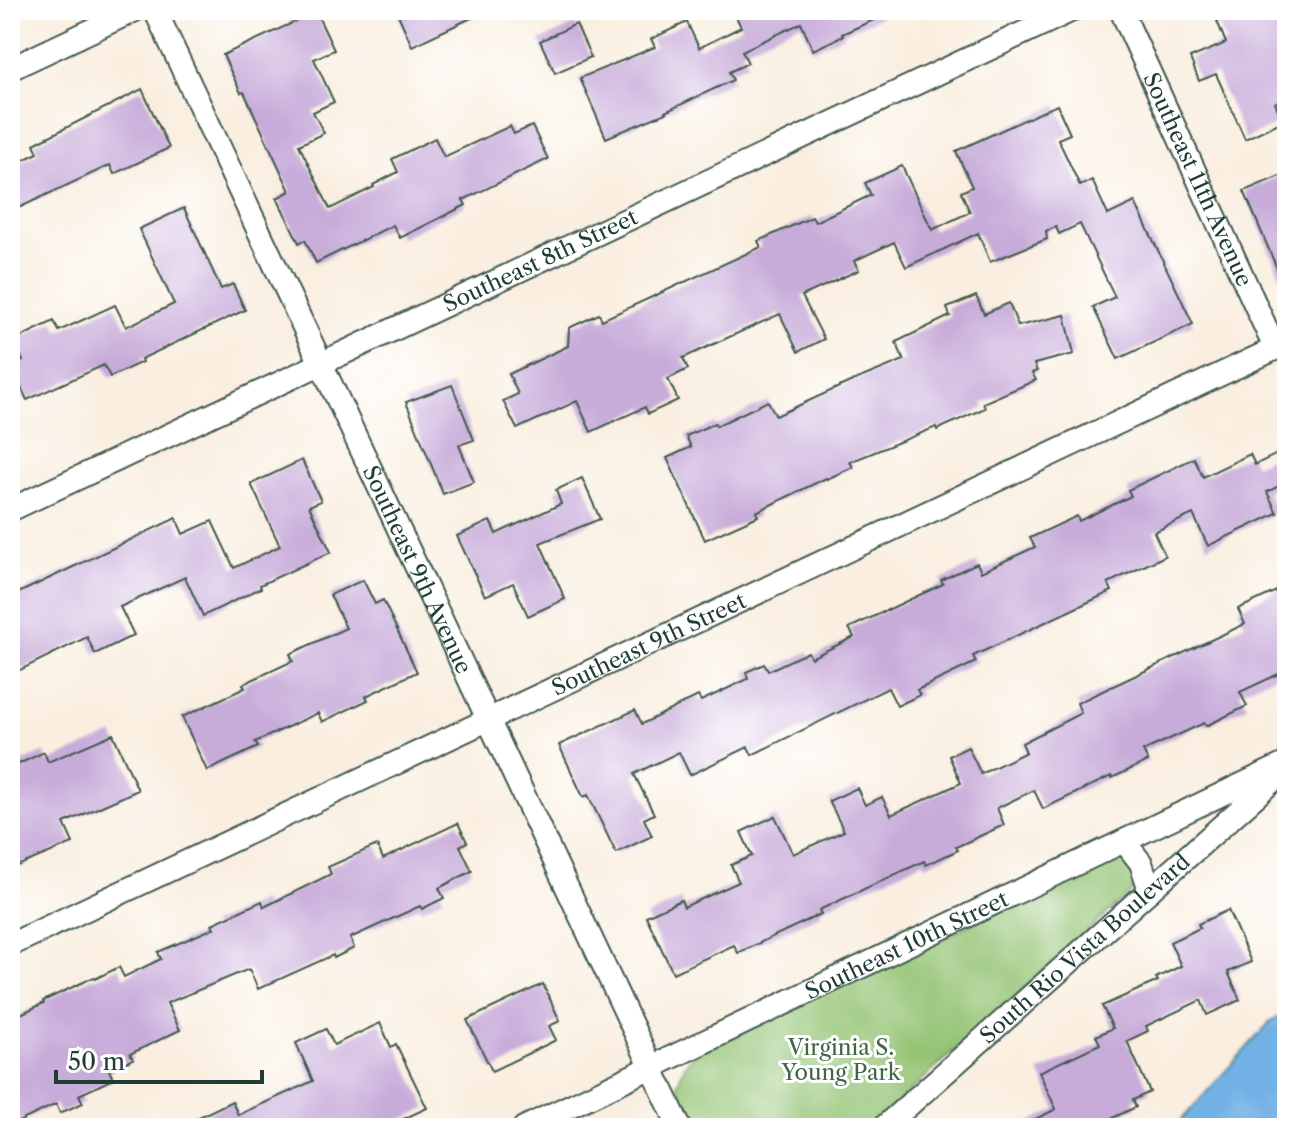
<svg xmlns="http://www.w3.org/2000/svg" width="1297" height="1138" viewBox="0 0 1297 1138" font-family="'Libre Caslon Text',serif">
<rect width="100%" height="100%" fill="#fff"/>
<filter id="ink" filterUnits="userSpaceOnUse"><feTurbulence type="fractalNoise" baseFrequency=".0125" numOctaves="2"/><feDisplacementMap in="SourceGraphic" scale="16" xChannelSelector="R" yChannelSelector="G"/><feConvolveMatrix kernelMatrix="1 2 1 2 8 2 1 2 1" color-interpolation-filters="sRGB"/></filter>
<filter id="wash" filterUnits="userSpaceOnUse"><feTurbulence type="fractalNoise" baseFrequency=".006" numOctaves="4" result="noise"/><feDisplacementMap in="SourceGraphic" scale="32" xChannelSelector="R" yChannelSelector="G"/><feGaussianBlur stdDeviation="1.8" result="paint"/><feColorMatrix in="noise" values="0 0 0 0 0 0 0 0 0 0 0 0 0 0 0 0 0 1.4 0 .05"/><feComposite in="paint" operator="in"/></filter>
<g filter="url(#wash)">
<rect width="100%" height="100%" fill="#f9eedf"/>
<polygon fill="#93c372" stroke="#598053" stroke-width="2" points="1118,855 1131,857 1141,873 1136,887 869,1128 696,1128 677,1085 685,1065 696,1053"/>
<polygon fill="#72b1e5" stroke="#48778c" stroke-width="2" points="1287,1011 1287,1113 1270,1128 1174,1128 1271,1021"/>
<g id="blocks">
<g fill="#c7abd9">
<polygon points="396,10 488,10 412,46"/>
<polygon points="733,10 896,10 842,34 843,36 813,50 801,23 742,51 748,63 729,72 733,80 665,112 666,113 606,138 580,78 655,47 651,39 687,22 699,48 741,27"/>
<polygon points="1242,10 1272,10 1282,35 1276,38 1287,63 1287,97 1275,103 1283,121 1245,139 1216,74 1199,81 1190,58 1226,43 1217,21"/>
<polygon points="316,12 334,50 314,59 334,102 313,112 324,133 299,145 330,209 374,187 373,185 398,172 392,159 435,138 444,157 510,126 514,134 532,126 548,159 463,200 466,205 400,238 393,225 316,263 305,240 299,243 277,198 290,191 244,92 241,93 223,55"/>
<polygon points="576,24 591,57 555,73 540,41"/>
<polygon points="142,89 169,148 114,174 110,165 10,212 10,166 38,153 34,144"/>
<polygon points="1057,105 1070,134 1058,139 1080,186 1092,180 1108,215 1135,202 1193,324 1118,359 1093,307 1115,297 1080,224 1059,234 1056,227 1046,231 1047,239 990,262 978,233 906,267 894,242 854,261 859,270 802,296 824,339 798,352 780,314 683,358 688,369 668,379 678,400 648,414 645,407 591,432 577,401 517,429 503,401 518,394 509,374 568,346 569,328 599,314 602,320 761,247 758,241 812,217 815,222 871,195 865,183 902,166 932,230 970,212 961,192 972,187 956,151"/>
<polygon points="1287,173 1287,292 1244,191"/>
<polygon points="184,208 221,289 233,284 245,310 141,359 142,362 110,377 104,365 27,400 11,367 23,361 14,340 54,321 59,331 115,305 126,327 174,304 139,229"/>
<polygon points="976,296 984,314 1009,303 1018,326 1065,315 1074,354 1034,364 1037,371 1032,373 1036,380 983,403 985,408 937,430 936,427 850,462 853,467 827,479 826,478 756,512 758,516 705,540 667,458 691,447 686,436 715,423 716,426 768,401 776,416 850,382 904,360 896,342 950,316 947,308"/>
<polygon points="452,385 474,440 459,445 474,482 443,494 406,402"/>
<polygon points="1287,449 1287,482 1267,492 1277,513 1208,546 1193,514 1154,532 1165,556 1108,583 1112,591 973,656 976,662 917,690 920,695 897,706 888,688 752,755 748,747 690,775 679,752 634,774 654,814 644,819 652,836 616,853 588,795 583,797 559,745 635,710 642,724 698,696 701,701 748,679 746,672 764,664 768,671 808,652 811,658 854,637 849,628 943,584 941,580 977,563 981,572 1035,547 1030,538 1077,516 1079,521 1131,496 1128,490 1194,458 1203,477 1250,454 1255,465"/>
<polygon points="302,460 321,501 309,506 331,552 260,585 261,588 203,616 185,577 120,607 134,635 95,654 87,637 10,675 10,597 176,518 183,534 212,521 234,568 280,546 251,484"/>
<polygon points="582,478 600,519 540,543 565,599 528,616 513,583 485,596 457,536 490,521 496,534 561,504 556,490"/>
<polygon points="363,580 375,604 383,600 417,672 366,696 368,700 322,722 318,713 255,742 258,747 207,771 182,717 245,688 243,684 293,661 290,654 346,628 330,595"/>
<polygon points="1287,586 1287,670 1240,692 1247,706 1206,726 1204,723 1143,751 1148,761 1112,778 1111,776 1043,809 1034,790 997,808 1004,825 956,847 958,850 926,865 924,861 819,910 821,914 738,953 734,945 673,973 646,916 681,900 684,907 739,882 731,865 752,856 741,832 775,816 793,854 844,831 829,801 857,788 865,805 882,797 891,815 961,783 949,756 968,747 981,774 1026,752 1022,743 1081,713 1077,703 1245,624 1238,609"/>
<polygon points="113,734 138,790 64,823 73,843 10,869 10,768 44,752 48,762"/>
<polygon points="458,823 467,842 460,846 472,871 439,888 444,898 422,909 420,906 350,938 354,948 334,958 333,955 258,989 249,969 167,1003 180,1030 130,1054 133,1059 109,1070 113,1079 79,1095 83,1103 60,1113 56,1104 10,1126 10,1019 44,1003 43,1001 94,977 95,979 119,967 124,977 161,959 158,952 214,928 212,924 262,901 264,907 331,874 328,867 377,845 383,859"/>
<polygon points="1228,910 1251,962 1228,972 1240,1000 1207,1015 1201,1000 1146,1026 1148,1031 1127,1041 1150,1092 1133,1100 1136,1107 1106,1121 1109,1128 1018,1128 1056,1109 1039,1072 1100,1044 1096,1036 1113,1028 1102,1006 1158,981 1156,978 1181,966 1170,942 1200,928 1198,924"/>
<polygon points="543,984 560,1021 549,1026 556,1040 492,1071 467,1020"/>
<polygon points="380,1023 391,1047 396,1044 427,1108 384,1128 176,1128 232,1101 238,1115 313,1081 296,1043 326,1029 334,1045"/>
</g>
</g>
</g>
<g filter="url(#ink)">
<use href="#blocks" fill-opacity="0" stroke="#40584e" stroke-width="2"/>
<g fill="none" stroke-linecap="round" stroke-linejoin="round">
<defs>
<g id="minor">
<path id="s1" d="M155 10 680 1128"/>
<path id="s2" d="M1121 10 1275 348"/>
<polyline points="10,69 135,10"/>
<path id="s3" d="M10 510 1072 10"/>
<polyline points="1124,841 1141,863 1150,890"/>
<path id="s4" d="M10 945 1287 343"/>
<path id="s5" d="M524 1128 1287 763"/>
<path id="s6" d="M883 1128 1279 775"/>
</g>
</defs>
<use href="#minor" stroke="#40584e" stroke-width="26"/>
<use href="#minor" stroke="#fff" stroke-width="22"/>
</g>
</g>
<g text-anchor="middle" stroke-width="6" stroke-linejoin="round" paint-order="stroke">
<g font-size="22" fill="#1f3d34" stroke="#fff">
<text dy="8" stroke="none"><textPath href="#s2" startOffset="186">Southeast 11th Avenue</textPath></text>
<text dy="8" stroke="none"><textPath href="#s3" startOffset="586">Southeast 8th Street</textPath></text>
<text dy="8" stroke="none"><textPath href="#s1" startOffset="618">Southeast 9th Avenue</textPath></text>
<text dy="8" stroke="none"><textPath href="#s4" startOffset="706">Southeast 9th Street</textPath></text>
<text dy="8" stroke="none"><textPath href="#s5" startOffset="424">Southeast 10th Street</textPath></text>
<text dy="8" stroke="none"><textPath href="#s6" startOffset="270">South Rio Vista Boulevard</textPath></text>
</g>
<g font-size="22" fill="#426547" stroke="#fff">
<text x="841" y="1055">Virginia S.<tspan x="841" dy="25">Young Park</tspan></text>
</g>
</g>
<rect width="1297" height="1138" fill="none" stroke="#fff" stroke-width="40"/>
<path d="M56 1070v12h206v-12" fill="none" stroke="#1f3d34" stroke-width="4"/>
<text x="68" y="1070" font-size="24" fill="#1f3d34" stroke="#ffffff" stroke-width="6" paint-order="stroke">50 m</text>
</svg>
